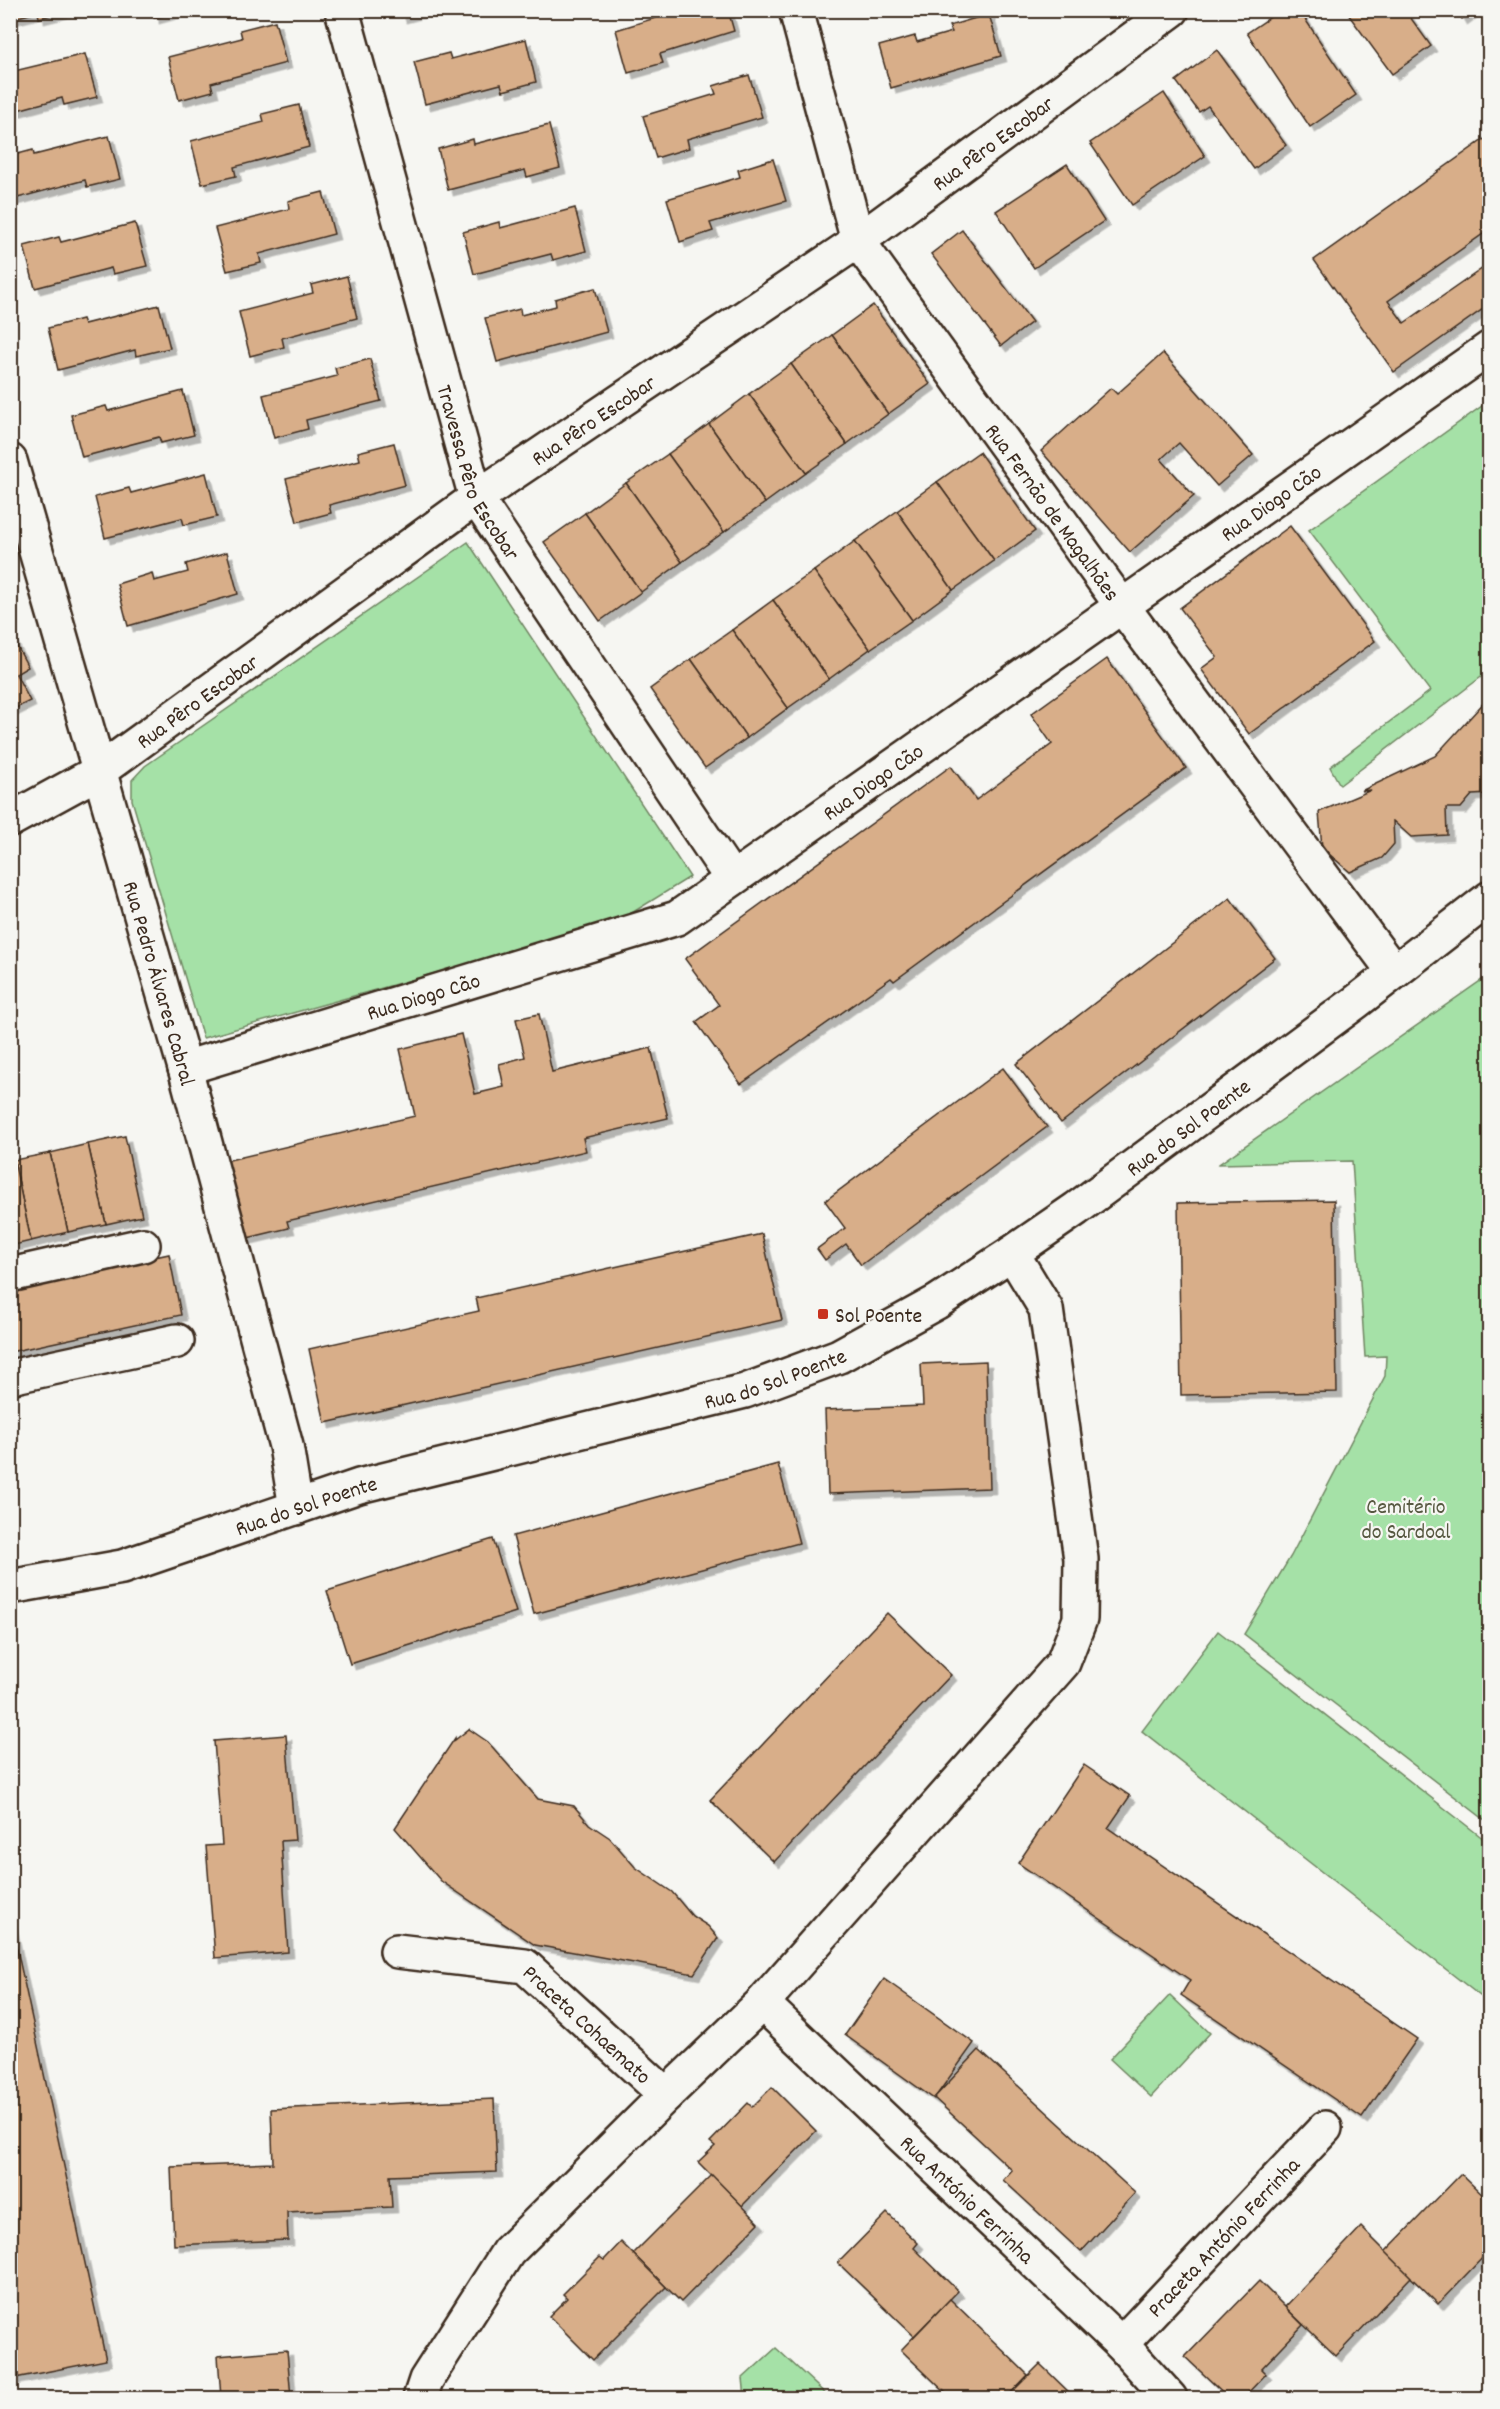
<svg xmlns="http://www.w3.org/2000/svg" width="1500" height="2409" viewBox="0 0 1500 2409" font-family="Dekko,sans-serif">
<defs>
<filter id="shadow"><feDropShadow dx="5.5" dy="5.5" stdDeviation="0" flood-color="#0004"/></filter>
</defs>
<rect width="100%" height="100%" fill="#f6f6f2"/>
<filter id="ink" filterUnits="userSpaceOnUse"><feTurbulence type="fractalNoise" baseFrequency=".0167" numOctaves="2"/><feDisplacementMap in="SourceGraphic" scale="12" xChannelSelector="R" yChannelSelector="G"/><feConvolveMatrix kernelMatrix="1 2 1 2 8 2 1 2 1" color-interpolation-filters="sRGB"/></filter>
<g filter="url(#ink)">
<g fill="#a5e1a7" stroke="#708662" stroke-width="1.5">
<polygon points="1489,401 1489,671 1340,785 1330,767 1430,691 1309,530"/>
<polygon points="468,542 690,877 622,919 572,935 203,1038 132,800 132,780 145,766"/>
<polygon points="1489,975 1489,1823 1244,1634 1291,1556 1385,1376 1386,1356 1365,1357 1352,1161 1219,1164"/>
<polygon points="1218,1631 1489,1843 1489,2003 1142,1731"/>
<polygon points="1170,1995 1210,2033 1151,2097 1110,2059"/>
<polygon points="776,2348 830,2398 745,2398 743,2378"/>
</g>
<g fill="#d8ae89" stroke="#3b2a1e" stroke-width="1.5" filter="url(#shadow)">
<polygon points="10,10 71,10 39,18 38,12 10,19"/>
<polygon points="153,10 183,10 154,18"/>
<polygon points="399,10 428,10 401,17"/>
<polygon points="681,10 728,10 734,31 660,54 663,63 628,73 616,30"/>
<polygon points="1281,10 1299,10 1356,95 1310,127 1247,33"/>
<polygon points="1345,10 1405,10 1431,46 1392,74"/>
<polygon points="1457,10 1474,10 1462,19"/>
<polygon points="989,14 1001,56 891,88 879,46 915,36 917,42 952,32 949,26"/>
<polygon points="275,21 286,63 211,83 213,91 179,100 168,57 242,38 240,30"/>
<polygon points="526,39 536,82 503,91 501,84 425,104 414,62 449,53 451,59"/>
<polygon points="1217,50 1286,145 1254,169 1208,106 1199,112 1176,81"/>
<polygon points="85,54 97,97 64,105 62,98 10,112 10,72"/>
<polygon points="749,75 762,117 687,139 689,148 656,158 643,116 716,94 713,86"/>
<polygon points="1164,93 1205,156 1132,205 1090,143"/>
<polygon points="299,105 309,147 234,167 236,176 202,184 191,141 264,122 262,114"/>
<polygon points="549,125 560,168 527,177 525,170 448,190 438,149 473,139 474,144"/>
<polygon points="1490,135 1490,229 1388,301 1404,323 1486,266 1490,271 1490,304 1394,372 1314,260"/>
<polygon points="109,136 120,179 87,187 85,180 10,200 10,156 33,150 34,155"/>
<polygon points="773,159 786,201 710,223 713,231 680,242 667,199 740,177 738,170"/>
<polygon points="1067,164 1104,221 1034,268 996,211"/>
<polygon points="323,192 334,234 259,254 261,263 227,271 215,228 289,209 288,201"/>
<polygon points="575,208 586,251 553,260 551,254 474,274 463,232 499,222 500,228"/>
<polygon points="135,223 147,266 113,274 111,268 35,288 24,246 59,237 61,242"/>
<polygon points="962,230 1032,322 1001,346 931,254"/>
<polygon points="347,276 357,318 282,338 284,347 250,356 239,312 313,293 311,285"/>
<polygon points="595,288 607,332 497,362 485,318 520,309 521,315 556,306 555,299"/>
<polygon points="159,305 170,348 136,356 135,350 58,370 48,328 82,319 84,324"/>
<polygon points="873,305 930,384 888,414 832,335"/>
<polygon points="832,335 888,414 847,444 791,364"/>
<polygon points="1163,353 1253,455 1217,486 1179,443 1161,459 1194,496 1130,552 1041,451 1111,388 1117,394"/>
<polygon points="370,359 381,401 306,420 308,429 274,438 263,395 337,376 335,368"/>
<polygon points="791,364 847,444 806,473 749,394"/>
<polygon points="183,391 194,435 161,443 159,437 82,457 71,415 106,406 108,411"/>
<polygon points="749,394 806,473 765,503 709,424"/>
<polygon points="709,424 765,503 724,532 668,454"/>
<polygon points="394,443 405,485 329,505 331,513 297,522 286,479 360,460 358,452"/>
<polygon points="979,452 1035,531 994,561 937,482"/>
<polygon points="668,454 724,532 682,562 626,483"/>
<polygon points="206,473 217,517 184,525 182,518 105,538 95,497 129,488 131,493"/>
<polygon points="937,482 994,561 953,590 897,511"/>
<polygon points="626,483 682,562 641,592 585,513"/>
<polygon points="897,511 953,590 912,620 855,541"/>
<polygon points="585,513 641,592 600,621 544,542"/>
<polygon points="1290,526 1375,641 1249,734 1201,669 1217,657 1180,608"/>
<polygon points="855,541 912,620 870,649 814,571"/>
<polygon points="227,552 238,594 128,626 117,584 152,573 154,581 188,572 186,564"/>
<polygon points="814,571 870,649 829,679 773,600"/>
<polygon points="773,600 829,679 788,708 732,630"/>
<polygon points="732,630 788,708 747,738 691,659"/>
<polygon points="10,633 28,667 16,674 30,701 10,711"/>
<polygon points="691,659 747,738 705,768 650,689"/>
<polygon points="1107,659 1186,768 894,981 891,978 741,1084 696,1022 719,1005 685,959 951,766 976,800 1052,744 1031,714"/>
<polygon points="1490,696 1490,794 1472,795 1461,808 1446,808 1447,835 1411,837 1393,821 1394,844 1382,858 1350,872 1322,848 1319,812 1371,790 1361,791 1435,756"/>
<polygon points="1230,898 1275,958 1061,1123 1016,1064"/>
<polygon points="539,1014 552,1072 651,1048 668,1118 583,1138 586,1151 287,1221 289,1228 243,1239 225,1161 415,1116 400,1049 461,1034 475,1094 504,1087 499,1064 525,1057 516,1019"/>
<polygon points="1003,1068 1047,1127 861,1265 846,1244 825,1260 817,1249 845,1228 825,1201"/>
<polygon points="125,1136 142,1216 106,1224 88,1144"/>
<polygon points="88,1144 106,1224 68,1232 50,1153"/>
<polygon points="50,1153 68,1232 31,1241 14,1160"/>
<polygon points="14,1160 31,1241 10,1246 10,1161"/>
<polygon points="1334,1200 1337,1392 1181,1395 1178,1203"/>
<polygon points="762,1234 782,1320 325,1423 309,1349 479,1311 476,1298"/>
<polygon points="169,1254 181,1315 10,1352 10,1289"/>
<polygon points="986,1361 990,1488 828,1494 825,1410 923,1406 921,1364"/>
<polygon points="778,1464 799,1543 534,1614 513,1536"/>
<polygon points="493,1539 516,1612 350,1664 327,1591"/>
<polygon points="887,1613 951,1675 774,1862 710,1800"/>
<polygon points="469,1729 488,1742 538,1799 574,1806 589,1824 610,1838 635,1867 672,1892 692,1916 708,1926 718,1938 694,1974 535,1945 441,1881 395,1828 455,1738 455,1740"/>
<polygon points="286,1735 295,1840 281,1841 288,1952 215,1958 206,1846 222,1845 214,1741"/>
<polygon points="1084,1765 1130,1796 1108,1828 1417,2039 1362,2118 1181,1995 1190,1980 1018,1863"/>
<polygon points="10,1917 106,2360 10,2379"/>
<polygon points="884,1979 974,2043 934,2099 845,2035"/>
<polygon points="979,2050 1135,2193 1081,2252 1003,2180 1012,2170 934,2098"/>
<polygon points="772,2087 816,2131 742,2206 698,2162 715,2146 710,2142 748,2103 752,2107"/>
<polygon points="494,2099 497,2172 390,2176 392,2207 287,2212 288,2240 174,2245 171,2167 273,2163 271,2109"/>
<polygon points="1461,2174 1490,2202 1490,2250 1438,2304 1385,2252"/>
<polygon points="712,2175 759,2223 681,2302 633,2254"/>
<polygon points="887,2213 918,2243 914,2248 958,2291 914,2336 838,2263"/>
<polygon points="1361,2227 1411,2277 1336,2356 1285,2307"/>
<polygon points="621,2242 666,2287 593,2360 549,2316 567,2298 563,2294 600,2257 604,2260"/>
<polygon points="1259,2281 1303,2325 1261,2369 1266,2374 1243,2398 1229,2398 1185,2357"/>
<polygon points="950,2299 1028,2375 1006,2398 951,2398 901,2350"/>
<polygon points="287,2350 291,2398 221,2398 218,2356"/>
<polygon points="1040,2364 1075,2398 1006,2398"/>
</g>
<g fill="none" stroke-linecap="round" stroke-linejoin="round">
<defs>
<g id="minor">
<path id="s1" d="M342 10 476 498 732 879"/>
<path id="s2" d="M796 10 858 241 1122 606 1394 972"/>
<path id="s3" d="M10 461 185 1068 286 1446 296 1508"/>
<path id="s4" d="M10 820 98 772 476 498 858 241 1172 10"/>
<path id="s5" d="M185 1068 677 918 1490 348"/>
<polyline points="10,1275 143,1245"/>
<polyline points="10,1377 177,1341"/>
<path id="s6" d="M10 1587 122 1567 359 1486 745 1391 839 1356 937 1302 1012 1253 1076 1209 1356 1002 1490 898"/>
<path id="s7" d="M397 1951 525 1966 666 2095"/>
<path id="s8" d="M762 2003 1121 2344 1170 2398"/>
<path id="s9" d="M1121 2344 1325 2128"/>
<polyline points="420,2398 426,2380 508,2252 666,2095 762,2003 1063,1663 1080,1619 1081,1559 1046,1309 1012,1253"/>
</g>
</defs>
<use href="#minor" stroke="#3b2a1e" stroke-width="38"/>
<use href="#minor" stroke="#f6f6f2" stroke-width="33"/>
</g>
</g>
<rect fill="#c8321e" stroke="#f6f6f2" stroke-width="2" x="817" y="1308" width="12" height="12" rx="3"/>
<g text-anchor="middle" stroke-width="4.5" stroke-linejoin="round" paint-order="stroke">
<g font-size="22" fill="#3b2a1e" stroke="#f6f6f2">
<text dy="8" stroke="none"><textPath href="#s4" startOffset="1194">Rua Pêro Escobar</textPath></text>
<text dy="8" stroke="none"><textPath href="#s4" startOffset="708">Rua Pêro Escobar</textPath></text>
<text dy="8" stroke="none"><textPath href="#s1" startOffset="483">Travessa Pêro Escobar</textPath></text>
<text dy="8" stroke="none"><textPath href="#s5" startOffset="1239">Rua Diogo Cão</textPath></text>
<text dy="8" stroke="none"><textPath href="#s2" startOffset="573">Rua Fernão de Magalhães</textPath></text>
<text dy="8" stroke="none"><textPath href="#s4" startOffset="222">Rua Pêro Escobar</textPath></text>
<text dy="8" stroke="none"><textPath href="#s5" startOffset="753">Rua Diogo Cão</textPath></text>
<text dy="8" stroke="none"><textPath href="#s3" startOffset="543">Rua Pedro Álvares Cabral</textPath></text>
<text dy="8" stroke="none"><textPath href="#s5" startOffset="249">Rua Diogo Cão</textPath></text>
<text dy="8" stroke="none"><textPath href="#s6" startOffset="1280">Rua do Sol Poente</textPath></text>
<text dy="8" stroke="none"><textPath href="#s6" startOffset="794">Rua do Sol Poente</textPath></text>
<text dy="8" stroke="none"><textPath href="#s6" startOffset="308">Rua do Sol Poente</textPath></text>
<text dy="8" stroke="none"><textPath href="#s7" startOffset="214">Praceta Cohaemato</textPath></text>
<text dy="8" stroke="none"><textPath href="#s8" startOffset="284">Rua António Ferrinha</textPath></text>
<text dy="8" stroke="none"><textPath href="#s9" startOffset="148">Praceta António Ferrinha</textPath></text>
</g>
<g font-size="22" fill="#3b2a1e" stroke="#f6f6f2" text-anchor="start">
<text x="835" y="1322">Sol Poente</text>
</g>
<g font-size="22" fill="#565840" stroke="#f6f6f2">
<text x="1406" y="1513">Cemitério<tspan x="1406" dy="25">do Sardoal</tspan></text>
</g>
</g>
<rect width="1500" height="2409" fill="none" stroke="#f6f6f2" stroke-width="36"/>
<rect x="18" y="18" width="1464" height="2373" fill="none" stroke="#3b2a1e" stroke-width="2" filter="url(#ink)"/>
</svg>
